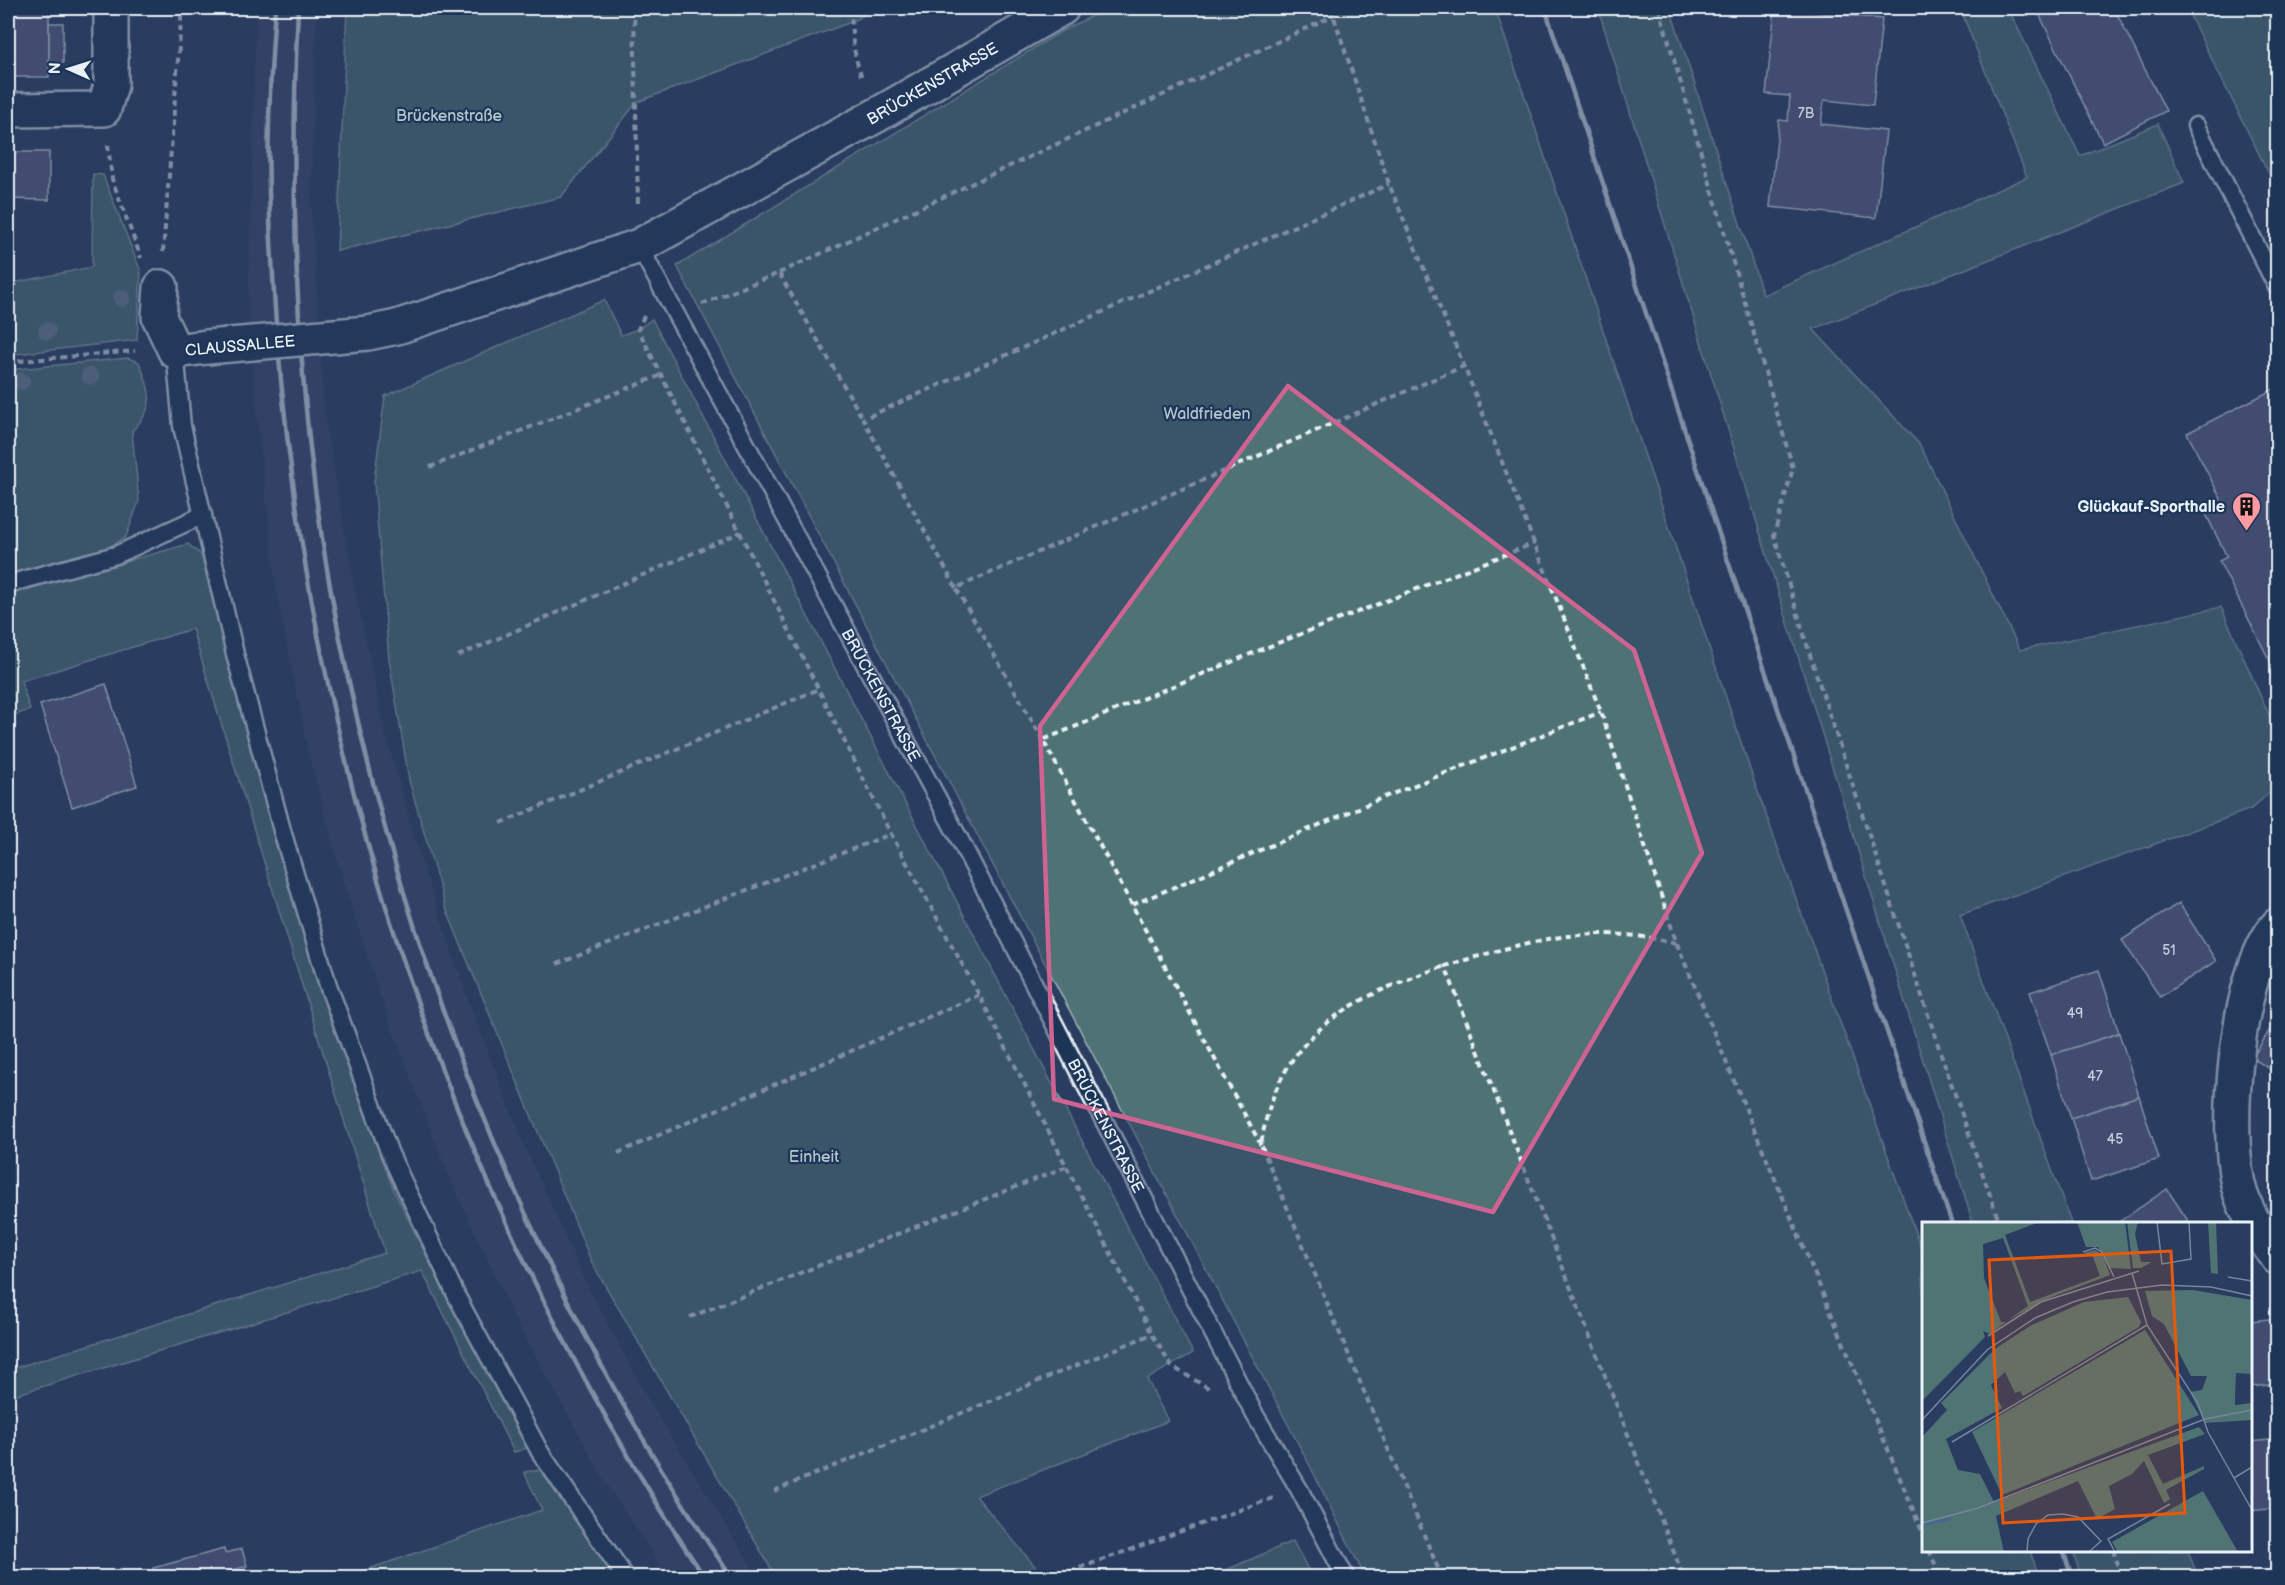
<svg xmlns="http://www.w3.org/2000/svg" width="2285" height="1585" viewBox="0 0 2285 1585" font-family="'Balsamiq Sans',sans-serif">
<rect width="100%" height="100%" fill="#2a3d60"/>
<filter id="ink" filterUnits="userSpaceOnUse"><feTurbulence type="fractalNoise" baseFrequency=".0167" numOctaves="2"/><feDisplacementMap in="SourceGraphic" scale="12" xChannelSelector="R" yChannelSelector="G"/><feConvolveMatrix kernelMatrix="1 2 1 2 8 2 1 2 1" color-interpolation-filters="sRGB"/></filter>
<g filter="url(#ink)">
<polygon fill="#3c4a6e" points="256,8 317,8 311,202 325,418 353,579 385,732 422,863 469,1002 525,1147 588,1287 649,1401 758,1577 668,1577 606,1483 516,1321 450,1179 391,1027 344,885 308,753 276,588 258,426 248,313"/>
<g fill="#507374" stroke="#9cb2b6" stroke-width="1.5">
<polygon points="347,8 877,8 851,22 637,102 561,197 337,251"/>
<polygon points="1108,8 1495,8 1755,784 1923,1254 1924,1550 2030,1551 2039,1577 1365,1577 1311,1468 677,266 1062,31"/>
<polygon points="1598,8 1670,8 1763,295 2027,177 1960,8 2008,8 2080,156 2158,124 2184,183 1813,329 1920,445 2020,650 2221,607 2277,733 2277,786 2251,809 1960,915 2071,1223 1973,1223"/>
<polygon points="2186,8 2277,8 2277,190"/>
<polygon points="93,174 103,175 141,272 137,340 8,355 8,284 92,267"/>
<polygon points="604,300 621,335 638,329 652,319 1193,1353 1147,1379 1168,1421 976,1496 1044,1577 776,1577 592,1263 445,906 409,780 389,659 374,482 385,396"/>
<path d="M128 358 139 362C151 393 157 406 132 431L139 501 126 537 102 551 8 575V370Z"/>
<polygon points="188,544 201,555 266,809 354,1085 394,1191 433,1269 530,1447 514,1452 422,1271 8,1397 8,1370 385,1253 192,629 21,681 30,710 8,717 8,598 11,594"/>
<polygon points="542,1470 617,1578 342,1578 542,1510 524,1472"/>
<polygon points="1293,1541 1312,1577 1210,1577"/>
<polygon points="2073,1551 2188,1551 2198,1577 2081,1577"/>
</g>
<g fill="#5d5f84" stroke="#e8f1f8" stroke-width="1.5">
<rect x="8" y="8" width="41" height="69"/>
<polygon points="1775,8 1882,19 1873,105 1824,100 1821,124 1886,131 1876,218 1770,207 1779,120 1788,121 1790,96 1766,94"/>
<polygon points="2036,8 2114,8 2166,111 2103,143"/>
<rect x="49" y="23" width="14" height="40"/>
<polygon points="8,152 49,152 49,200 8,199"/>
<polygon points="2278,387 2278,677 2219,561 2227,557 2203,508 2221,499 2187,433"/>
<polygon points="106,684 137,786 72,807 40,705"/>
<polygon points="2179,903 2216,961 2160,997 2122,940"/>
<polygon points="2099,970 2119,1033 2051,1055 2030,992"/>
<polygon points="2278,1017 2278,1074 2252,1058"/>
<polygon points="2119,1033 2139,1096 2071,1118 2051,1055"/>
<polygon points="2139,1096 2159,1159 2091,1181 2071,1118"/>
<polygon points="2167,1189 2190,1224 2116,1224"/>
<polygon points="2278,1318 2278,1384 2250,1387 2250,1321"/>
<polygon points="2278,1439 2278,1508 2250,1511 2250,1442"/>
<polygon points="224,1549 225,1553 242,1549 247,1566 230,1571 232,1578 156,1578 153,1568"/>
</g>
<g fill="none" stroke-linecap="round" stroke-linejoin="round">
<defs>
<g id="service">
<polyline points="2196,126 2278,289"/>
<path id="s1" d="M639 246 961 842 1255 1415 1299 1489 1346 1578"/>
<polyline points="175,351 182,426 235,654 283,834 328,985 390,1154 457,1297 540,1452 626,1578"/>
<polyline points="8,584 116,555 203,515"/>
</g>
<g id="minor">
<polyline points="8,110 104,109 111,85 111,8"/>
<polyline points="161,287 159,317 175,351 207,347"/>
<path id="s2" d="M368 333 397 327 639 246 877 115 1062 8"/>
<path d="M2278 925C2236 970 2222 1138 2241 1195 2249 1218 2263 1239 2278 1258"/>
</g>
</defs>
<use href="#service" stroke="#e8f1f8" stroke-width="21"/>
<use href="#minor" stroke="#e8f1f8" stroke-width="38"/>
<g stroke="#e8f1f8" stroke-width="4" stroke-dasharray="6 4.5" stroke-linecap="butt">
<polyline points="634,8 638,206"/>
<path d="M852 8C850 31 854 58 863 80"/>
<polyline points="1331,8 1389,184 1464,366 1601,712 1677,944 1924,1536"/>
<polyline points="1659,8 1793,468 1774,535 1811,658 1940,1051 2000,1224"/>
<polyline points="108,145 112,179 141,258"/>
<polyline points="163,252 182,8"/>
<polyline points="779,273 1333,16"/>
<polyline points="702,304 779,273 863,419"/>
<polyline points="644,316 638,329 891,834 979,995 1152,1334 1171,1366 1210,1389"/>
<polyline points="8,362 135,351"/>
<polyline points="430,467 659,376"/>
<polyline points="956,588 863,419 1389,184"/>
<polyline points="458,656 741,532"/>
<polyline points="1043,740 956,588 1464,366"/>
<polyline points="501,823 819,689"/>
<polyline points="1132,905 1043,740 1265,648 1535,543"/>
<path d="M1676 943C1587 922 1530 941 1445 966L1684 1578"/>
<polyline points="557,964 891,834"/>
<polyline points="1261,1145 1132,905 1382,798 1601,712"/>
<polyline points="618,1153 979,995"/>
<polyline points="690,1317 1068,1166"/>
<polyline points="774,1491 1152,1334"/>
<polyline points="1929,1550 1941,1578"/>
<polyline points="2113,1550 2122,1578"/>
<polyline points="1060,1575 1273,1498"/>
<path d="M1442 1578 1261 1145C1277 1036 1348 998 1445 966"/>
</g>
<use href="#service" stroke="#1d3557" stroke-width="16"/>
<use href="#minor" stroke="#1d3557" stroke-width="33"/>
<g stroke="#e8f1f8" stroke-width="4.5">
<path d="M275 8C271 68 267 130 269 191 284 689 428 1163 705 1578"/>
<path d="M298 8C289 198 296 392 329 581 392 935 527 1281 732 1578"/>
<polyline points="1545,8 1728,561 1952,1224"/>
<polyline points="2063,1550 2072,1578"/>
</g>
<defs>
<polyline id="minor-bridge" points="207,347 368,333"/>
</defs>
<use href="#minor-bridge" stroke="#e8f1f8" stroke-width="38" stroke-linecap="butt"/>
<use href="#minor-bridge" stroke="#1d3557" stroke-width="33"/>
</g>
<g fill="#75889a">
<circle cx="122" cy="298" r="9"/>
<circle cx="47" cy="331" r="9"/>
<circle cx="90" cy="376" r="9"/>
<circle cx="21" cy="381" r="9"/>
</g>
</g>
<path d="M0 0H2285V1585H0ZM1288 386 1634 650 1702 853 1493 1212 1054 1099 1040 726Z" fill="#2a3d60" fill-opacity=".55" fill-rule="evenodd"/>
<path fill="none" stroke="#cf6492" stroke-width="4.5" stroke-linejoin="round" d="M1288 386 1634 650 1702 853 1493 1212 1054 1099 1040 726Z"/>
<defs>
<symbol id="building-pin" viewBox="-11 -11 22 30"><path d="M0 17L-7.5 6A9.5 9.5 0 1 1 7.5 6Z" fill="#ff9aa2" stroke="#1d3557"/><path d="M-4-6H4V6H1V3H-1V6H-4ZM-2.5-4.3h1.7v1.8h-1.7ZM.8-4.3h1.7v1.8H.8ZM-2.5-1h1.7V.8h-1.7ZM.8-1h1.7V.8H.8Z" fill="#111"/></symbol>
</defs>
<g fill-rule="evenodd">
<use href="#building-pin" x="2230" y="490" width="33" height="45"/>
</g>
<g text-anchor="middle" stroke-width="4.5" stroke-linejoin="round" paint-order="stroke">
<g font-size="14" fill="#c5ccdb">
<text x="1806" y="118">7B</text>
<text x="2169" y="955">51</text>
<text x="2075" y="1018">49</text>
<text x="2095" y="1081">47</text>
<text x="2115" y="1144">45</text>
</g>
<g font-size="16" fill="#e8f1f8" stroke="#1d3557">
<text dy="6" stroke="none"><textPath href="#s2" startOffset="620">BRÜCKENSTRASSE</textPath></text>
<text transform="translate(240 345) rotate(-5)" y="6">CLAUSSALLEE</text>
<text dy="6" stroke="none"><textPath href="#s1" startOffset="510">BRÜCKENSTRASSE</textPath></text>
<text dy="6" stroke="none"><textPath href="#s1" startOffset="996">BRÜCKENSTRASSE</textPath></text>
</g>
<g font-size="16" fill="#b3c5ca" stroke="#1d3557">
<text x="449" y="121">Brückenstraße</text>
<text x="1207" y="419">Waldfrieden</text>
<text x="814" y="1162">Einheit</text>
</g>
<g font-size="16" font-weight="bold" fill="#e8f1f8" stroke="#1d3557" text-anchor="end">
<text x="2225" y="512">Glückauf-Sporthalle</text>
</g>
</g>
<g transform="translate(1922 1222)">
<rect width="330" height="330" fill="#2a3d60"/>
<path d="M0 0H117L83 13 108 80 178 54 171 35 162 31 173 28 181 33 188 53 127 76 86 98 106 84 81 16 61 22 62 56 79 100H84L68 112 61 109 63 115 0 179ZM155 0H203L209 47 188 46 176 25H164ZM205 0H216L213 12 219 40H230L219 46H211ZM286 0H294L296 52 289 51ZM271 68 330 78V152L314 151 313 176V183L330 181V198L283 201 268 170 280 168 285 154H269L242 102 230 94 223 69ZM206 75 219 100 217 105 101 174 98 169 93 171 83 150 69 163 80 186 24 217 36 248 58 252 72 280 277 205 283 212 226 233 241 262 282 244V247L244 268 248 277 242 281 222 239 210 252 187 264 193 287 175 297 156 259 74 294 82 330H0V215L25 188 19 181 73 127 108 104 162 80ZM223 108 277 193 80 273 50 210ZM281 269 316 330H196L190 320Z" fill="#507374"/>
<path fill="none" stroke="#43698b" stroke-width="3" d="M0 303 29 297"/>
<path fill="none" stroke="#76859d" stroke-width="1.5" d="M235 0 240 42 269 37 267 0M161 30 173 26 180 30 192 55M210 51 225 103 276 181 286 210 330 288M306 55 330 59M66 114 119 80 217 49M0 198 65 128 113 96 151 80 185 70 240 63 289 65 330 74M30 220 225 103M312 256 330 245M0 301 56 286 283 197 330 188M105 330 106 317 114 302 126 293 141 292 156 295 179 319 167 330M193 330 186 317 248 282"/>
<path fill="#e8590c" fill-opacity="0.15" stroke="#e8590c" stroke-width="3" d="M249 29 263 291 81 301 67 38Z"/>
<rect width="330" height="330" fill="none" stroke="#e8f1f8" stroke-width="3"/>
</g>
<rect width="2285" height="1585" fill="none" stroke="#1d3557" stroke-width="30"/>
<rect x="15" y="15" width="2255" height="1555" fill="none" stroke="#e8f1f8" stroke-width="2" filter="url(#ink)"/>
<g transform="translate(69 69) rotate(273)" stroke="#1d3557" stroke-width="4.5" paint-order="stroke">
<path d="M0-4.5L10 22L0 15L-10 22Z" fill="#e8f1f8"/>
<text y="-9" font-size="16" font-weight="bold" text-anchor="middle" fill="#e8f1f8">N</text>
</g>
</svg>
